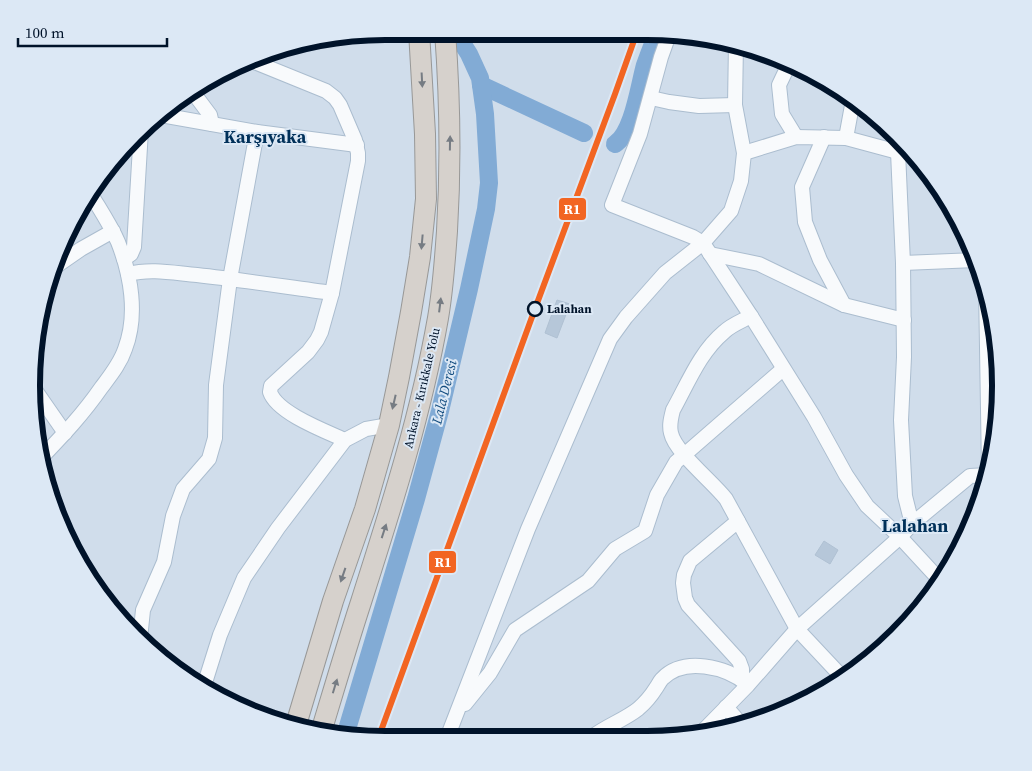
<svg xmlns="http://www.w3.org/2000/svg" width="1032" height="771" viewBox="0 0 1032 771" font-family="'Source Serif 4',serif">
<defs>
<pattern id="forest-crowns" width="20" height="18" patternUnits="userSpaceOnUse" patternTransform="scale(1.25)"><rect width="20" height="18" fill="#e3c6d1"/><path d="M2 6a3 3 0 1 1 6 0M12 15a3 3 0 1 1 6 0" fill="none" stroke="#c1a9b4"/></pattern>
</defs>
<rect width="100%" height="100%" fill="#d0ddeb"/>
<polygon fill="url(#forest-crowns)" points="932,591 913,619 862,667 850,674 848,672"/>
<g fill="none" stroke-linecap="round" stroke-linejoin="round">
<g stroke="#82abd5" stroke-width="18">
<polyline points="481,85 584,133"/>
<path d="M615 144C633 133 639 86 645 65 649 54 653 43 658 32"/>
<polyline points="345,736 416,499 440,411 469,289 486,209 489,183 485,114 480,78 469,54 462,43"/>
</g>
</g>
<g fill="#b6c7d9" stroke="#b0c1d3">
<polygon points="557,300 570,304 557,338 545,333"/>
<polygon points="824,541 838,550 830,564 815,555"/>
</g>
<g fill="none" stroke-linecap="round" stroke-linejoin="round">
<defs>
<g id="minor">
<polyline points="670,32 661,57 640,134 612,205 693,237 703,243 751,316 814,417 846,475 867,506 900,537 936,576 938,583"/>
<path d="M252 61 326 91 335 98 340 105 355 140 358 153V161L332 293 321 332 317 340 308 352 271 386 270 392C277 413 325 431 345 440"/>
<polyline points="788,66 779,85 782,114 796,137"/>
<polyline points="192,91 210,115 212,124"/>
<polyline points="651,98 669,102 699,106 735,105"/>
<polyline points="161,115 257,132 357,145"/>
<polyline points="824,137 802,187 805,222 820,260 844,305"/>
<polyline points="846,138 853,100"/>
<polyline points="899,143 898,152 903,263 904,357 901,420 905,496 912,524"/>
<polyline points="744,153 796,137 846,138 898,152"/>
<polyline points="710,254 759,264 844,305 904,320"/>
<polyline points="124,259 131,254 134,247 141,130"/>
<polyline points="903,263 976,260"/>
<polyline points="55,267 81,249 113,231"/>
<path d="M128 274C151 268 174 273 197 275 242 280 287 287 332 293"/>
<polyline points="986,286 989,471"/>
<path d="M751 316C742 321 731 325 724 332 700 352 688 383 673 410 671 418 669 425 671 433 675 452 712 481 726 499L797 629 843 678"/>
<polyline points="33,387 65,433"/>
<path d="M42 457C64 434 83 414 101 388 110 376 120 364 125 349 138 315 131 275 118 242 111 226 101 211 92 196"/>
<polyline points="738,521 690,561 684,575 683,583 685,598 688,605 739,661 742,669 742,680"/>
<polyline points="140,639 143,610 164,562 173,516 183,489 209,459 215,438 216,385 230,279 257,132"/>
<polyline points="203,689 220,635 244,578 278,528 345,440 366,429 389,425"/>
<polyline points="465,704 490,673 515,630 588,581 615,549 645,531 657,495 676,462 783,369"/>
<polyline points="726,707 741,724"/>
<polyline points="699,735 748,685 797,629 900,537 912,524 970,476 988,475"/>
<path d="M592 737C606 726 624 720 638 709 645 703 651 696 656 688 658 685 660 681 662 679 684 656 726 667 747 684"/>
<polyline points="447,738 528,529 610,339 626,317 665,273 703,243 731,211 741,181 744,153 735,105 736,43"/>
</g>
<g id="highway">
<polyline points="295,728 333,601 365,509 389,425 399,377 411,312 420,257 426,199 425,134 419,31"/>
<path d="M321 732C334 689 347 645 361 602 391 508 421 415 438 318 443 289 445 260 447 231 451 165 450 98 445 31"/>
</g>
</defs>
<use href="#minor" stroke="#abbdcf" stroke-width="16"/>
<use href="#highway" stroke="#989897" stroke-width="22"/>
<use href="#minor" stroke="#f8fafc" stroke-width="14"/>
<use href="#highway" stroke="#d6d1cc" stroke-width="20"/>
<defs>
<polyline id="rail-1" points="378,739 536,306 615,94 637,32"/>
</defs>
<use href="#rail-1" stroke="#dce8f5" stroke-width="10"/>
<use href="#rail-1" stroke="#f26522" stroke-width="6"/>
</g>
<defs><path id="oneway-solid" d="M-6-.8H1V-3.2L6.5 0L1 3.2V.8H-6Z" transform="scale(1.25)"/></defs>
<g fill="#767c83">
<use href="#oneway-solid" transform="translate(422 80) rotate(87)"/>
<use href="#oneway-solid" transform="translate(450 143) rotate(-89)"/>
<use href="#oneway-solid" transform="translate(422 242) rotate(95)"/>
<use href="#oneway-solid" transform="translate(440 305) rotate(-83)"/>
<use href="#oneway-solid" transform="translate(394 402) rotate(103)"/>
<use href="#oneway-solid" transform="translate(384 531) rotate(-72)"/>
<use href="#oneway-solid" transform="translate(343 575) rotate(109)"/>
<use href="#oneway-solid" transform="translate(335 686) rotate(-73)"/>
</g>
<circle fill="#dce8f5" stroke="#00132a" stroke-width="2.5" cx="535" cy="309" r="7"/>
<g text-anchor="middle" stroke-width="4" stroke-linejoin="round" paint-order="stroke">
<g font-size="12" font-weight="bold" fill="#00132a" stroke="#dce8f5" text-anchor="start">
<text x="547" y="313">Lalahan</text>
</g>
<g font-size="12" fill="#00132a" stroke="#dce8f5">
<text transform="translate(422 388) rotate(-77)" y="4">Ankara - Kırıkkale Yolu</text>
</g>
<g font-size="14" font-style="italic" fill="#124c7f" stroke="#dce8f5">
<text transform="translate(444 392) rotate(-76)" y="5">Lala Deresi</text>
</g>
<g font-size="18" font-weight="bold" fill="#003059" stroke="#dce8f5">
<text x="265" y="143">Karşıyaka</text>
<text x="915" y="532">Lalahan</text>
</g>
</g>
<path d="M0 0H1032V771H0ZM385 40H647A345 345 0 0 1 992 385V386A345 345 0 0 1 647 731H385A345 345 0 0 1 40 386V385A345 345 0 0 1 385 40Z" fill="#dce8f5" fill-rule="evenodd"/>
<path fill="none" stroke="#00132a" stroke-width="6" d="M385 40H647A345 345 0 0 1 992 385V386A345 345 0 0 1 647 731H385A345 345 0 0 1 40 386V385A345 345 0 0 1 385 40Z"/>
<g stroke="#dce8f5" stroke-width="2">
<rect x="558" y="197" width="29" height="24" rx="5" fill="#f26522"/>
<rect x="428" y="550" width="29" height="24" rx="5" fill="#f26522"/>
</g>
<g font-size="14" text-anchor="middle" font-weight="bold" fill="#fff">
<text x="572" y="214">R1</text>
<text x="443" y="567">R1</text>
</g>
<path d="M18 38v8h149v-8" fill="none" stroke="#00132a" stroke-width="2.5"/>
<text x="25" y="38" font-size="15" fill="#00132a" stroke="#dce8f5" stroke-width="4" paint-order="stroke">100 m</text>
</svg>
